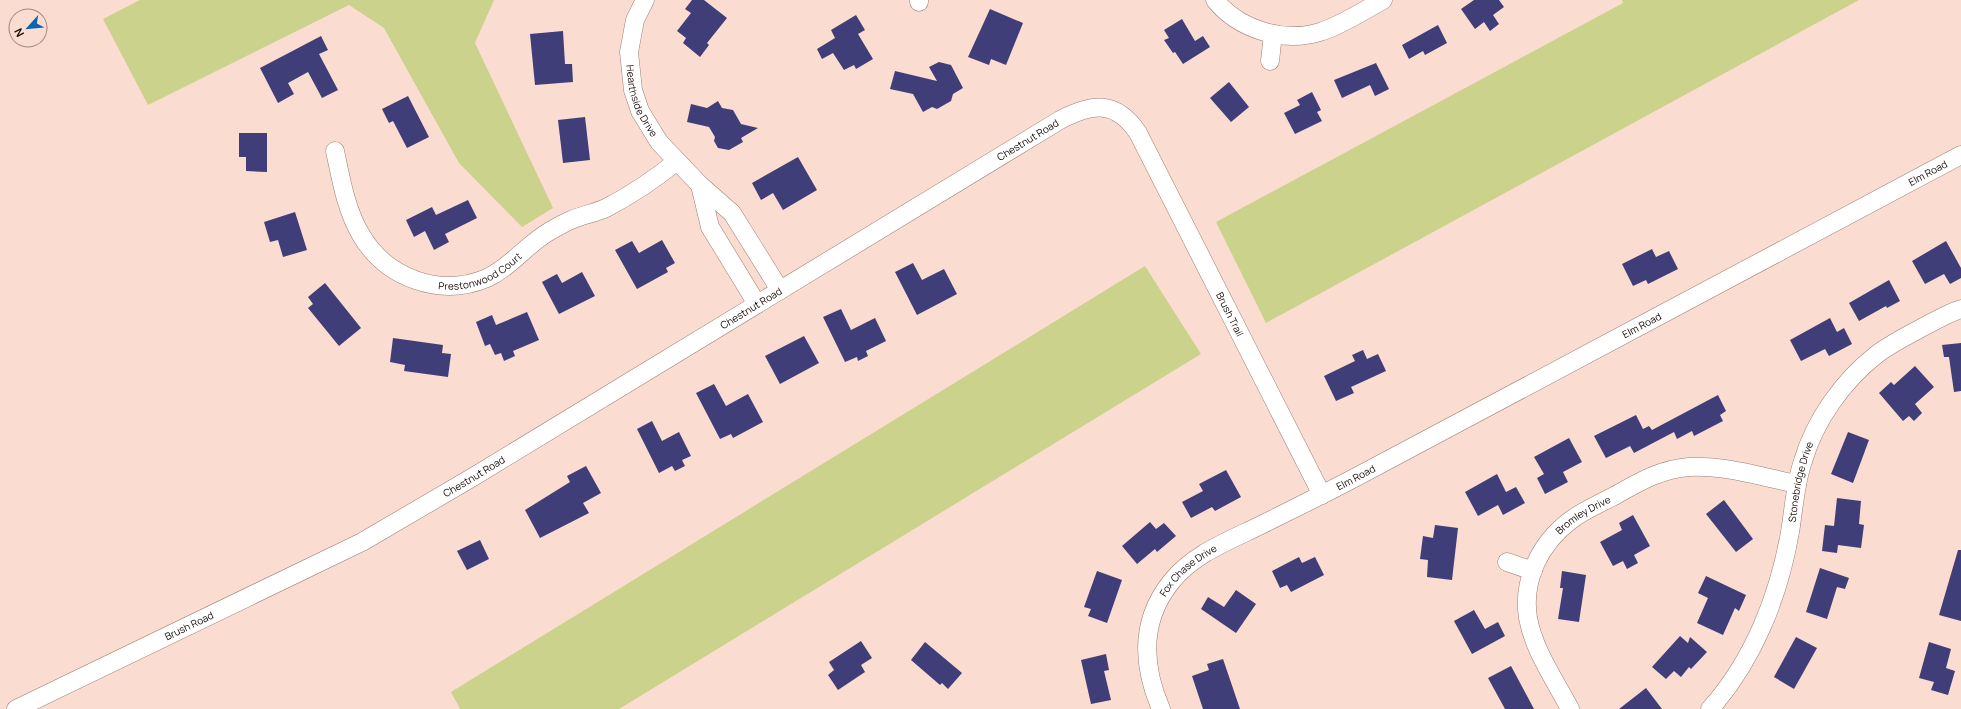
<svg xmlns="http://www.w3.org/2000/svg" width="1961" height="709" viewBox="0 0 1961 709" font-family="Manrope,sans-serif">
<rect width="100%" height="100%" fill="#fbdcd1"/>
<g fill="#cad28b">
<polygon points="140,0 494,0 475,43 553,208 522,227 459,163 384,28 349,5 148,105 103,19"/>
<polygon points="1622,0 1859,0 1266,323 1216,222 1623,3"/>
<polygon points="1145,266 1201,354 619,709 460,709 451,692"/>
</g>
<g fill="#403e78">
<polygon points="692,0 704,0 727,18 707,43 709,45 700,57 683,43 686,38 677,31 691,13 685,9"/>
<polygon points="1474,0 1499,0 1504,7 1493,15 1499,24 1490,31 1484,22 1475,29 1461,9"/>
<polygon points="990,9 1023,23 1006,65 991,59 989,65 968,57"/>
<polygon points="856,15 865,30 858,34 873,59 856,69 854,65 844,70 833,53 822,59 817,49 835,38 831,30"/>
<polygon points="1182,19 1195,41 1203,36 1210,47 1183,64 1175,52 1173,53 1164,40 1169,38 1164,30"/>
<polygon points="1438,25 1447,43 1425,55 1423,51 1409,59 1402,45"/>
<polygon points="563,31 565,64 572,64 573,82 535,85 530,34"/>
<polygon points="321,36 328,50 319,54 338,90 322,98 308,72 288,83 294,94 278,103 260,68"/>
<polygon points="939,62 951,65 963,88 953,94 951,101 937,109 932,107 923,112 913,94 890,89 895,71 937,81 929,67"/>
<polygon points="1376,63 1389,89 1375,96 1370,85 1342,98 1334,80"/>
<polygon points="1229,82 1249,107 1231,122 1210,98"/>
<polygon points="1312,92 1321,110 1317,112 1322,121 1295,134 1284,113 1300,105 1297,100"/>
<polygon points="408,96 429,137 407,148 393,121 389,123 382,109"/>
<polygon points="718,101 722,108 733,110 741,124 758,128 741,138 743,142 729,150 718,148 714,141 715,137 709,127 687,122 691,104 707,108"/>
<polygon points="585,117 590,160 563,163 558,120"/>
<polygon points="239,133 267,133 267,172 246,171 246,157 239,157"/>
<polygon points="798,157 817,190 783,210 773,193 761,200 752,183"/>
<polygon points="468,200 477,218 445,234 449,242 434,250 425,231 414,237 406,220 432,207 436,215"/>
<polygon points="295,212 307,250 283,257 278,240 270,242 264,222"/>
<polygon points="662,240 675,263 666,268 668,272 637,289 615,250 632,241 639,253"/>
<polygon points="1946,241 1961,268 1961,278 1950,284 1944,274 1925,284 1912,261"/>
<polygon points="1652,249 1656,257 1669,251 1678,269 1648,284 1646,280 1633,286 1622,264"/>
<polygon points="913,263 922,280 944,269 957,294 917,315 895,272"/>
<polygon points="582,272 595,296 559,314 542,282 557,274 562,283"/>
<polygon points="1889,280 1900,301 1887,308 1886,306 1859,321 1849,303"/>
<polygon points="325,283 361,328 339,346 308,308 313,304 308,297"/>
<polygon points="841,309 851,330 875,318 886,341 866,351 868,356 858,361 857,357 845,362 823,317"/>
<polygon points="527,312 539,340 513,351 515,356 504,361 501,353 495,355 490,344 485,346 476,322 492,315 496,325"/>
<polygon points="1830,318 1837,332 1844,328 1852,344 1829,356 1825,349 1801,361 1790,340"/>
<polygon points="804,336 819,363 780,384 765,356"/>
<polygon points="393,338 443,345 442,353 451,354 448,377 404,371 405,365 390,362"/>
<polygon points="1961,343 1961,391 1954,392 1949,357 1944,357 1942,345"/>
<polygon points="1363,350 1367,359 1378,354 1386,371 1351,387 1354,393 1336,401 1324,376 1355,361 1352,355"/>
<polygon points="1915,366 1934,387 1915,404 1922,413 1914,421 1909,416 1903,421 1879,393 1891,382 1894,385"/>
<polygon points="714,384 726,406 748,394 763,422 733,438 731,434 720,439 696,393"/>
<polygon points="1718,395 1726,411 1720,415 1723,421 1694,436 1692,431 1677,439 1674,432 1634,453 1630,446 1606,458 1594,436 1636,415 1643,429 1649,426 1652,430"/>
<polygon points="652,421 662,441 679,432 691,456 682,460 685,466 675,471 672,466 659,473 637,429"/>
<polygon points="1848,432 1869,440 1853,483 1831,474"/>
<polygon points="1569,438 1582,462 1563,472 1568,482 1545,494 1537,478 1544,474 1534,457"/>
<polygon points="586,466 601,493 583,503 589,513 540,538 525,510 570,482 567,476"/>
<polygon points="1226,470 1241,497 1215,511 1212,507 1191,518 1182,502 1203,491 1199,484"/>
<polygon points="1497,474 1506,492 1516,487 1525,503 1503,515 1498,505 1478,516 1465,492"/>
<polygon points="1837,498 1861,501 1859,524 1864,525 1861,548 1838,545 1837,553 1822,551 1825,525 1834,526"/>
<polygon points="1724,500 1753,539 1736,552 1706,514"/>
<polygon points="1633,515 1650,546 1634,555 1638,563 1627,569 1623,561 1613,566 1600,542 1622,530 1619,523"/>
<polygon points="1150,522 1156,529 1164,523 1176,536 1157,552 1155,549 1137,564 1122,546"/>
<polygon points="1435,525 1458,528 1452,580 1427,577 1428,560 1420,559 1423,536 1433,538"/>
<polygon points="480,540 489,559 467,570 457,551"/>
<polygon points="1958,550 1961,550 1961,621 1939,615"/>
<polygon points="1299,557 1302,563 1315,557 1324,575 1291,592 1287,585 1280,588 1272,571"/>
<polygon points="1820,568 1849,578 1845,589 1837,587 1827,619 1806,612"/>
<polygon points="1097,571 1122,580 1107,623 1088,616 1091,609 1084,607"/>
<polygon points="1562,571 1586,575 1579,622 1558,619 1563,588 1560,588"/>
<polygon points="1706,576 1746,595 1739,611 1735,608 1723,635 1697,623 1708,598 1698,593"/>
<polygon points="1236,590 1256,604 1236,633 1201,609 1208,597 1224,607"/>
<polygon points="1474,610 1485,629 1498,622 1505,636 1472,654 1454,621"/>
<polygon points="1680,636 1688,643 1690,637 1707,652 1691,669 1689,667 1681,677 1674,671 1666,679 1652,667"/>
<polygon points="1796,637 1817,648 1794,689 1774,677"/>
<polygon points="861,641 872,658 861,665 865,672 838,690 828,675 834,670 829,662"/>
<polygon points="925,642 962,673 948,689 942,683 940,685 911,660"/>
<polygon points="1929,642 1951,649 1946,668 1955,671 1948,695 1931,690 1934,682 1919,678"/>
<polygon points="1106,654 1109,670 1104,671 1111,700 1091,704 1081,660"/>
<polygon points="1223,659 1240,709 1203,709 1192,676 1209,670 1207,664"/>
<polygon points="1511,666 1534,709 1505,709 1488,678"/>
<polygon points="1646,688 1662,709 1619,709"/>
</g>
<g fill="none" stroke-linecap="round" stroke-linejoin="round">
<defs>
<g id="minor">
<path id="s1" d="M645 0 635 20 629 52 633 90 640 111 659 142 700 185 732 213 780 290"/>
<polyline points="919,0 919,2"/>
<path d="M1215 0C1239 30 1284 43 1320 32 1342 25 1363 11 1383 0"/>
<polyline points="1270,61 1273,34"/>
<path id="s2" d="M335 151C341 179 346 210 361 235 386 278 440 298 487 278 511 267 527 244 550 231 557 227 564 223 571 220 583 215 595 213 606 208 631 195 655 179 677 161"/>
<polyline points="700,185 710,227 757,304"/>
<polyline points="1507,562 1533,571"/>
<path id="s3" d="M16 709 362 542 473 477 1060 120C1093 103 1116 100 1138 133L1322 495"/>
<path id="s4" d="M1161 709C1142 665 1140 621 1171 582 1194 553 1231 540 1263 524 1295 508 1328 492 1360 475 1560 368 1761 262 1961 155"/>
<path id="s5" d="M1570 709C1555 680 1534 651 1528 618 1522 580 1540 543 1571 520 1584 510 1601 503 1616 495 1639 482 1661 469 1689 467 1724 465 1762 477 1797 484"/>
<path id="s6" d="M1710 709C1753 661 1779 596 1790 532 1794 508 1795 484 1803 461 1815 420 1843 381 1876 355 1890 344 1907 336 1923 327 1935 321 1948 313 1961 309"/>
</g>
</defs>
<use href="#minor" stroke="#9a7f74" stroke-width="19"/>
<use href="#minor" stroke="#fff" stroke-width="18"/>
</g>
<g text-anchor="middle" stroke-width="4" stroke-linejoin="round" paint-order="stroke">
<g font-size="10" fill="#170d09" stroke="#fbdcd1">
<text dy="4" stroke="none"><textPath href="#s1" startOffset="106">Hearthside Drive</textPath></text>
<text dy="4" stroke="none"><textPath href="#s3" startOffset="1162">Chestnut Road</textPath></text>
<text dy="4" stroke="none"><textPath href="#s4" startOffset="996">Elm Road</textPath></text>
<text dy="4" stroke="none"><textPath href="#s2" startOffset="229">Prestonwood Court</textPath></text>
<text dy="4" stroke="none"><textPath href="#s3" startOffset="838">Chestnut Road</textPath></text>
<text dy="4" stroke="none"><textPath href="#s3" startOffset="1493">Brush Trail</textPath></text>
<text dy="4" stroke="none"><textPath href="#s4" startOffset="672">Elm Road</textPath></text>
<text dy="4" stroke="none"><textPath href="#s3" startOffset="514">Chestnut Road</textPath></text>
<text dy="4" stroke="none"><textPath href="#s4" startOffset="348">Elm Road</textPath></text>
<text dy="4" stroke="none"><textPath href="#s6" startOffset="248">Stonebridge Drive</textPath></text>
<text dy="4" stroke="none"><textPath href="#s5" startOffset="226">Bromley Drive</textPath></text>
<text dy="4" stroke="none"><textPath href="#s4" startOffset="155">Fox Chase Drive</textPath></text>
<text dy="4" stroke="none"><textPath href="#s3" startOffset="192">Brush Road</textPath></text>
</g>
</g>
<g transform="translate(28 28) rotate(243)"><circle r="19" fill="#fbdcd1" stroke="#a08981"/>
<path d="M0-3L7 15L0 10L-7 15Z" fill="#0a65b2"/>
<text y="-6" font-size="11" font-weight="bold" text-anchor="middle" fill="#170d09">N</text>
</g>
</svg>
